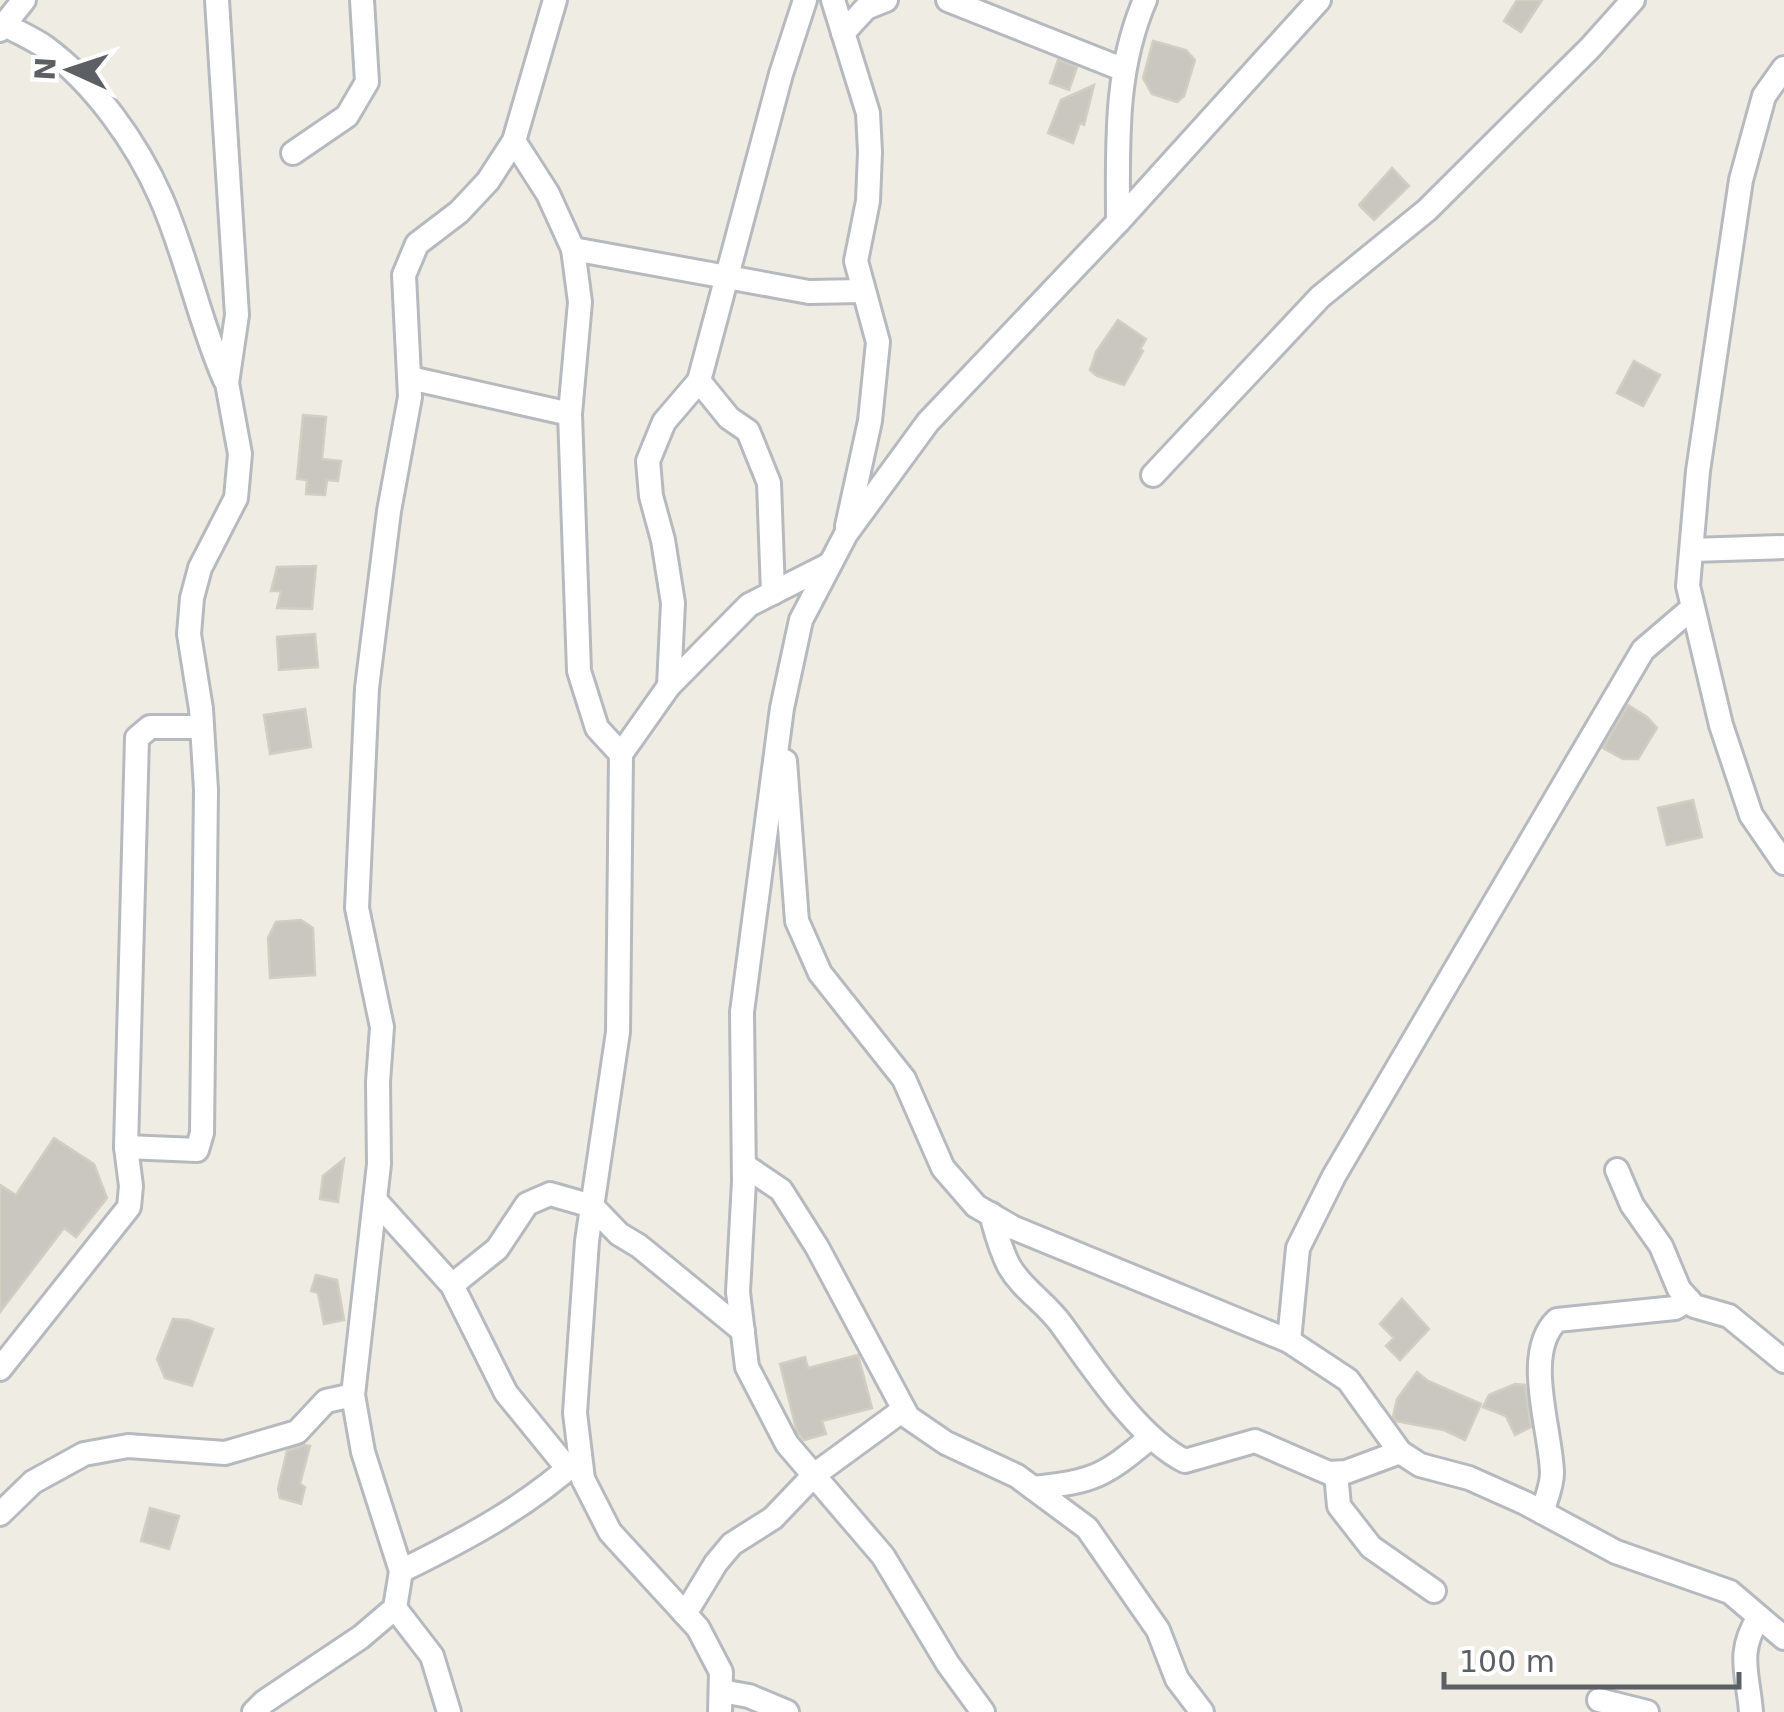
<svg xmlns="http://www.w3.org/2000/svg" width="1784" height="1712" viewBox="0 0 1784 1712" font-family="'DejaVu Sans',sans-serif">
<rect width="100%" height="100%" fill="#efece4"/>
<g fill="#cac7c1" stroke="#d3cec2" stroke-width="2.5">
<polygon points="1517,0 1542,0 1521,32 1504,21"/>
<polygon points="1153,41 1186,50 1195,60 1184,96 1177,102 1152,94 1143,78"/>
<polygon points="1058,60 1077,67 1069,90 1050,83"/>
<polygon points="1094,85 1084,125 1080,123 1073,143 1048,133 1061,100"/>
<polygon points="1392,168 1409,186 1374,220 1359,205"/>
<polygon points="1118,320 1146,339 1140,349 1143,351 1124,385 1097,376 1090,370 1096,352"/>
<polygon points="1634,361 1660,375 1643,406 1617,393"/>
<polygon points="303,415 326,417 322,459 341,461 338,481 327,480 325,495 306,494 307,480 297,479"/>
<polygon points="316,566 312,609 277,608 281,591 271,591 277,567"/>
<polygon points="315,634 318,667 279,670 277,637"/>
<polygon points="1628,705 1647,717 1657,728 1638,759 1623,759 1603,748"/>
<polygon points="305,709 311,747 270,754 264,715"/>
<polygon points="1693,800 1702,837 1667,845 1658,808"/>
<polygon points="301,920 313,928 315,975 270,978 268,938 276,922"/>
<polygon points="54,1138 94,1164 107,1198 76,1237 64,1228 0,1312 0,1185 16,1195"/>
<polygon points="344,1159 338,1202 320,1199 323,1176"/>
<polygon points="316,1275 337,1280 344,1320 324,1324 318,1293 311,1291"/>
<polygon points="1402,1299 1429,1329 1400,1360 1386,1346 1394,1338 1380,1324"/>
<polygon points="173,1319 188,1320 213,1329 192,1386 165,1378 157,1359"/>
<polygon points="858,1355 872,1408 822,1421 826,1434 804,1440 797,1432 780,1364 805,1357 808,1368"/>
<polygon points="1417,1372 1428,1381 1481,1404 1465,1440 1444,1430 1396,1421 1393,1417 1397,1399"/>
<polygon points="1515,1384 1525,1385 1531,1427 1515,1435 1506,1416 1483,1407 1489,1395"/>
<polygon points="304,1445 310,1446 300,1484 305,1487 301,1504 280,1498 278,1489 287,1451"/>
<polygon points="150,1508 179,1516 169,1549 141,1541"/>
</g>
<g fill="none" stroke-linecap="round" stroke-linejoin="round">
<defs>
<g id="minor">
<polyline points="833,0 868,113 870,152 868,201 856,261 878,342 870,421 847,526"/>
<polyline points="948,0 1122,69"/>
<path d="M4 24C17 32 32 38 45 47 94 83 137 143 161 198 187 257 199 321 225 380"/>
<polyline points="0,30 24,0"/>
<polyline points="843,33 866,8 886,0"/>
<polyline points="1784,68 1764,96 1741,180 1698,471 1688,586 1721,725 1751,815 1784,863"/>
<polyline points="514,141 548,194 573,249 580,302 570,414 579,671 597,728 621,754 618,1032 587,1241 575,1413 583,1479 610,1532 698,1628 721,1672 720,1712"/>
<polyline points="293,153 347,116 367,82 362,0"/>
<path d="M1118 222C1118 145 1114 72 1145 0"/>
<polyline points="573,249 809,292 863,291"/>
<polyline points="410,378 570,414"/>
<polyline points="699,381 729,418 748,431 769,483 773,593"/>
<polyline points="1153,475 1320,297 1427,210 1590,48 1633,0"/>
<polyline points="1692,550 1784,547"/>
<polyline points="669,686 673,603 663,540 651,496 648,461 664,422 699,381 781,74 805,0"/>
<polyline points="621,754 669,686 749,605 830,564"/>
<polyline points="785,761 797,921 820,973 904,1079 943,1168 976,1206 1014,1228 1289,1341 1348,1380 1400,1452 1420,1465 1469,1478 1525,1503 1616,1552 1730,1592 1784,1638"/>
<polyline points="126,1147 197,1150 202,1133 206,790 201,709 189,634 192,598 200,568 236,498 240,454 227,383 237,315 217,0"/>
<polyline points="744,1165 781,1190 817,1247 908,1417 946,1443 1017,1476 1087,1528 1158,1630 1177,1679 1202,1712"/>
<polyline points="1617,1170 1632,1205 1661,1246 1679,1289 1694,1306 1729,1316 1784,1361"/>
<polyline points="375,1200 452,1285 506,1393 568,1469"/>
<path d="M991 1214C996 1232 1000 1249 1009 1266 1022 1289 1045 1302 1061 1324 1091 1365 1138 1438 1185 1461L1255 1441 1329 1473 1346 1472 1400 1452"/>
<polyline points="452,1285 497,1249 527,1204 550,1194 592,1206 619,1234 639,1246 743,1331"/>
<polyline points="1289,1341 1298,1248 1334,1176 1643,650 1691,609"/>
<polyline points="0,1369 129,1207 131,1186 126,1147 137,738 150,727 202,727"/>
<polyline points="1336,1473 1339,1506 1371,1547 1434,1591"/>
<path d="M1033 1488C1095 1481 1103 1477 1151 1437"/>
<path d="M1542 1512C1546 1500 1552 1486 1552 1473 1551 1429 1522 1353 1557 1320L1675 1308 1689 1300"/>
<polyline points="0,1514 33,1482 84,1454 128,1446 225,1453 297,1432 326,1401 353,1395"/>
<path d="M401 1571C466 1539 526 1507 579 1459"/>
<polyline points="395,1608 432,1656 449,1712"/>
<polyline points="685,1614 716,1563 732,1544 773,1518 814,1475 903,1410"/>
<polyline points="721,1691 749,1696 787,1712"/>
<polyline points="1599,1700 1647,1712"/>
<polyline points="254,1712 264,1702 361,1637 395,1608 401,1571 363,1452 353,1395 379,1164 378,1082 382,1027 357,908 367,688 389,511 410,397 404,275 417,244 459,212 488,181 514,141 555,0"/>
<polyline points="983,1712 948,1664 883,1556 787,1444 747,1367 738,1292 744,1181 742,1012 782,708 801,620 846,534 928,422 1118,222 1319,0"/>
<path d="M1751 1712C1748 1673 1736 1653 1759 1617"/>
</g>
</defs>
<use href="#minor" stroke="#b6babe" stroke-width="28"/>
<use href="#minor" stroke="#fff" stroke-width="22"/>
</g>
<g transform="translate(70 70) rotate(273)" stroke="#ffffff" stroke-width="8" paint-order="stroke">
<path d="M0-8L18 38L0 25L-18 38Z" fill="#5c6065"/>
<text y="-15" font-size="28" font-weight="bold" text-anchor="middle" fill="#5c6065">N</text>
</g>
<path d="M1444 1672v15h295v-15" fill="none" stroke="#5c6065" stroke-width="5"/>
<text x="1459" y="1672" font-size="30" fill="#5c6065" stroke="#ffffff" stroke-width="8" paint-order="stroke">100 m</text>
</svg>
